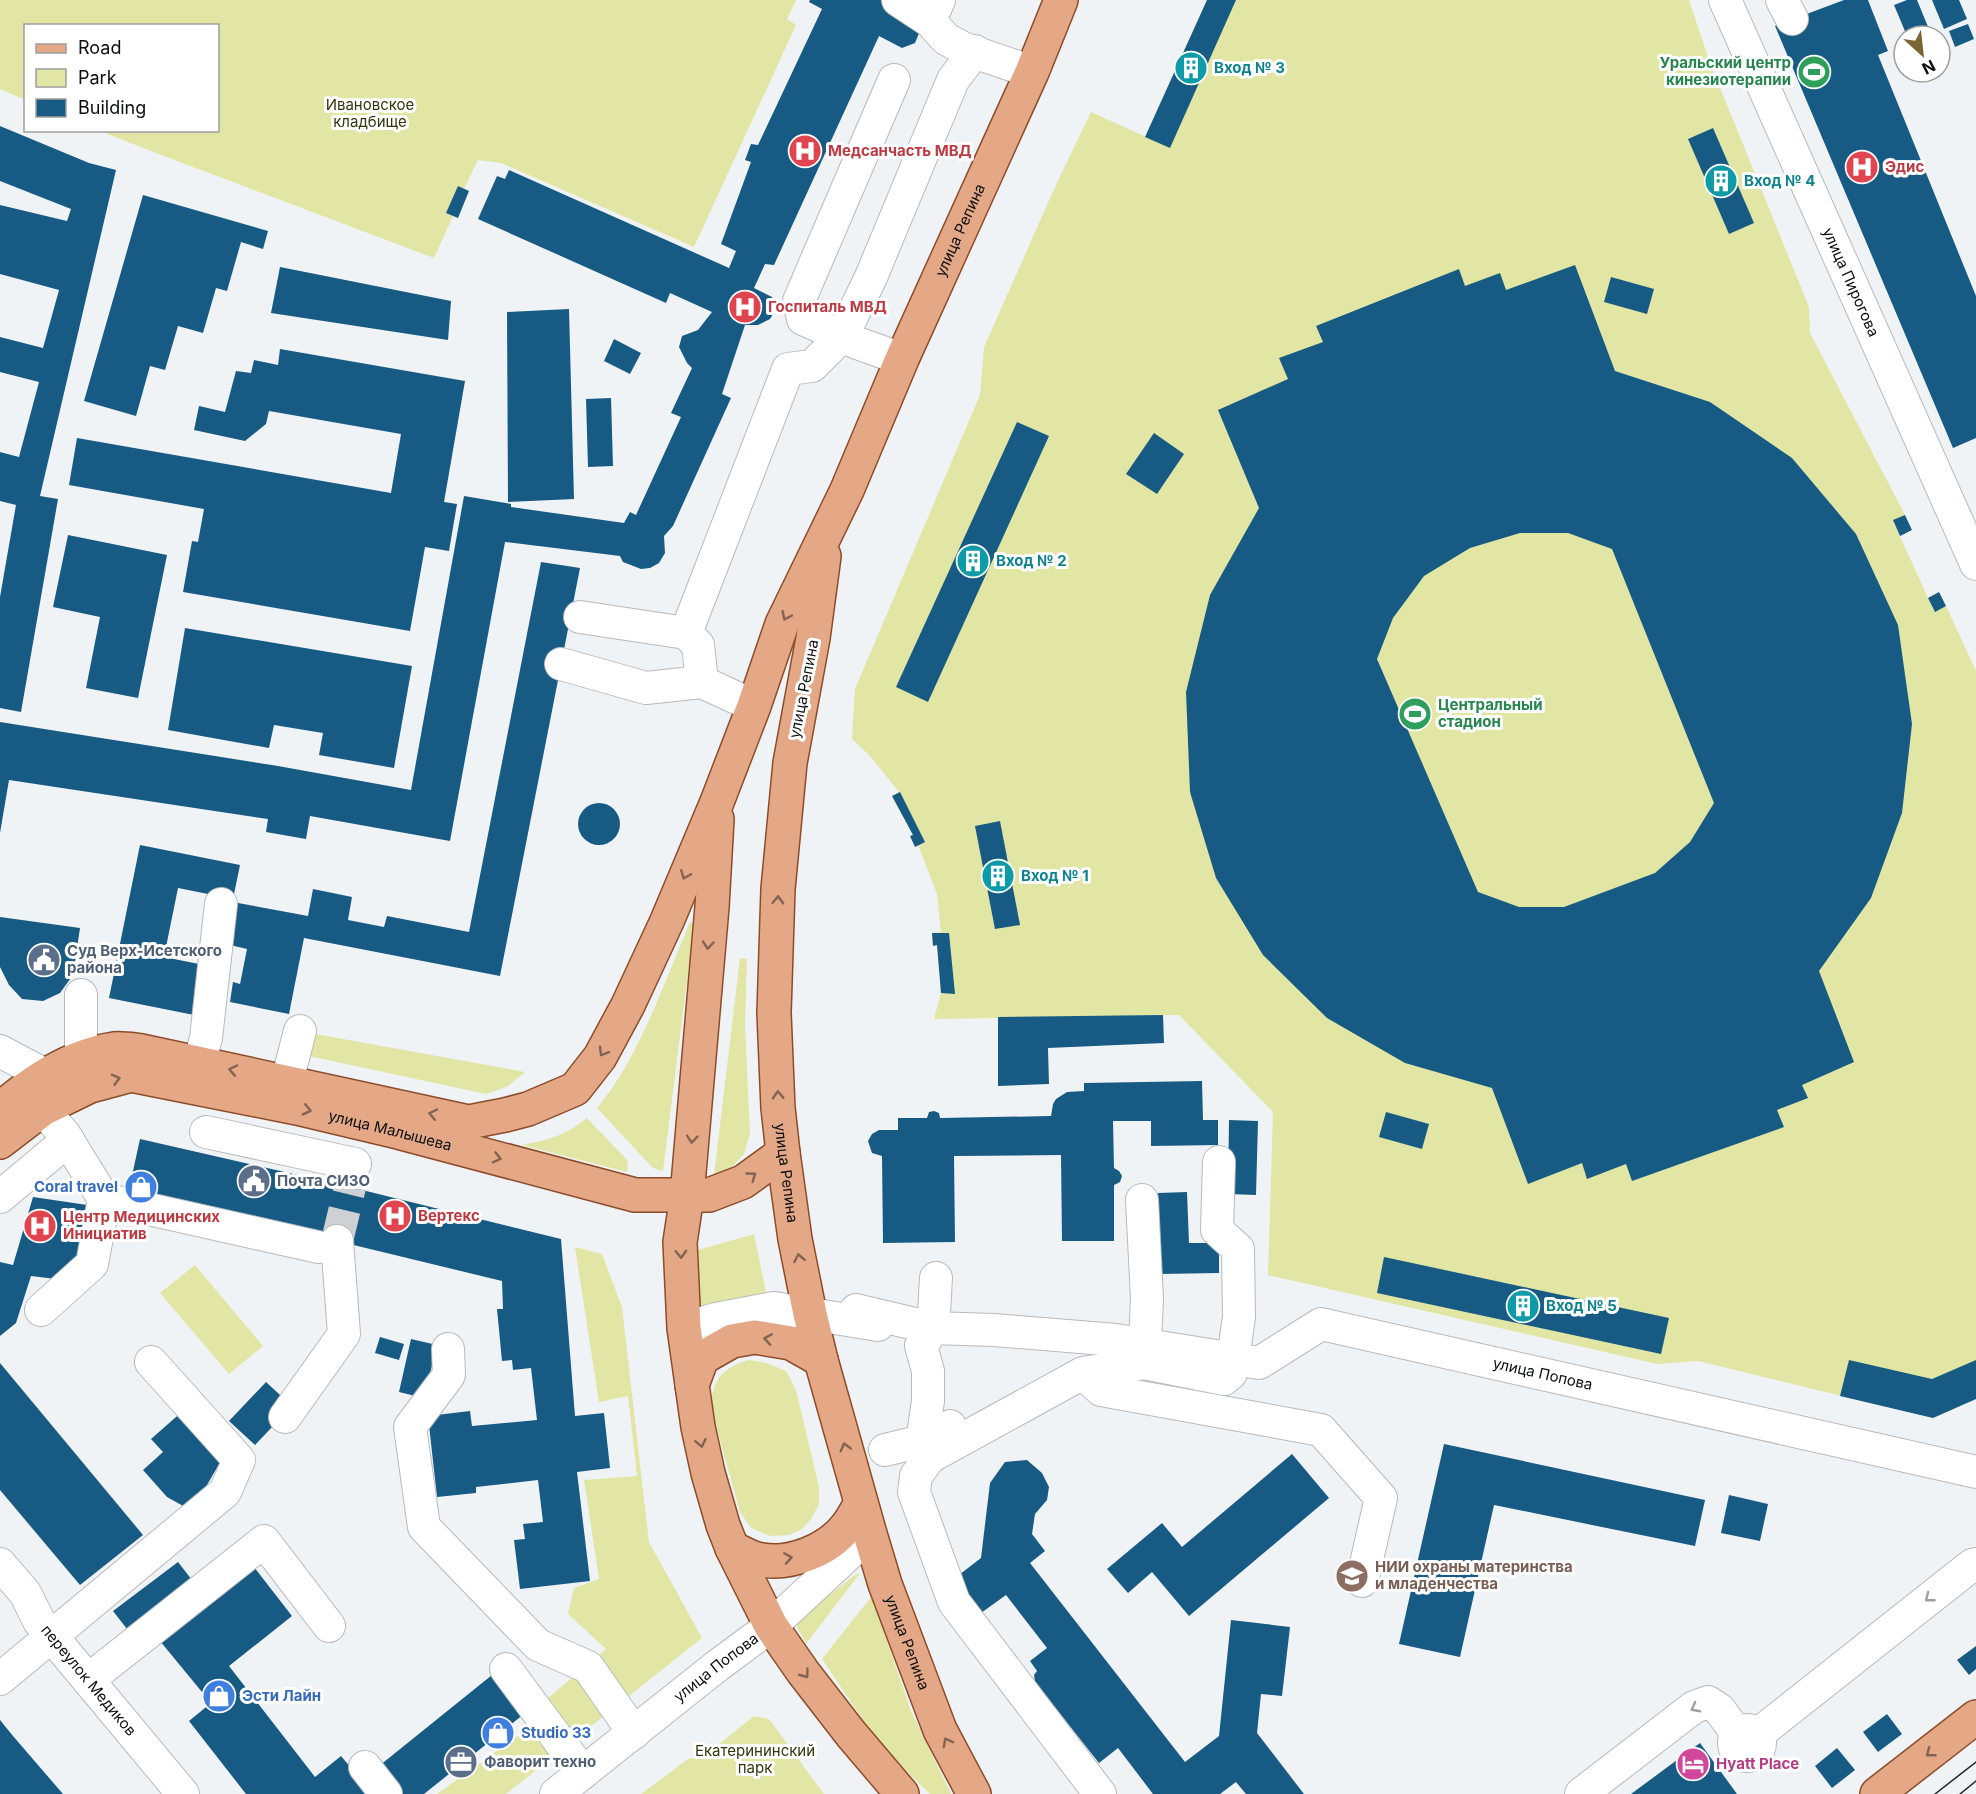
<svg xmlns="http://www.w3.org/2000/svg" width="1976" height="1794" viewBox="0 0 1976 1794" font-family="Inter,sans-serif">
<rect width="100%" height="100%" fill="#f0f3f6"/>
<g fill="#e1e6a4">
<polygon points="0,0 796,0 787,19 796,25 694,247 501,163 478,160 464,189 458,187 446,213 453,216 434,258 156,153 100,131 218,130 218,26 26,26 25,100 0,89"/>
<polygon points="1207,0 1689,0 1710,63 1809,307 1810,333 1905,515 1893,521 1934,611 1946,606 1976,671 1976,1399 1933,1418 1698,1361 1657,1364 1268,1275 1273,1112 1179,1015 934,1019 941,993 937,945 933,946 932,933 941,932 937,894 918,845 915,847 910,836 913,834 892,796 899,792 870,756 852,739 855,689 980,395 984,347 1055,187 1091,112 1146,137"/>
<path d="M690 922 694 924 663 1171 653 1168 597 1108C639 1058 664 983 690 922Z"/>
<polygon points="740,958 747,959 745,1025 750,1133 744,1154 731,1168 714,1175"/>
<polygon points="310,1033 525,1072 508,1086 486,1094 304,1055"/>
<path d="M587 1118 628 1161 627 1172 522 1145C549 1140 566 1135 587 1118Z"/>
<polygon points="754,1234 766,1292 699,1307 698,1250"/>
<polygon points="575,1247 602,1254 622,1307 649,1542 702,1638 506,1794 437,1794 544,1717 548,1698 606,1649 568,1614 574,1588 599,1579 584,1480 637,1476 628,1396 599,1402"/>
<polygon points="195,1265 263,1346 229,1374 160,1293"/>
<path d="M748 1360 767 1363 786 1371 796 1390 819 1487V1504L811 1519 802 1529 789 1535 770 1536 751 1528 740 1512 710 1404C715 1377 722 1369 748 1360Z"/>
<polygon points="860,1573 806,1644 796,1625 798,1620 856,1574"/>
<polygon points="872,1596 910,1709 951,1794 930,1794 893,1758 863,1720 822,1659"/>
<polygon points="754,1716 769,1719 824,1794 641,1794 688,1759 707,1754"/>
</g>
<g fill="#175b84" fill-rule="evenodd">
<polygon points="810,0 897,0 920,31 915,43 902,48 879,36 774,265 765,264 754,288 772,297 775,304 773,314 770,319 758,325 745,325 722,394 731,398 673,526 664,536 665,553 659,563 650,568 641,569 623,562 620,556 505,542 450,841 310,816 306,839 266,832 268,819 9,780 0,833 0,722 278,766 411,790 464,496 511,504 511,507 624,523 630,512 636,515 681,417 671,413 692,368 687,363 679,347 682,336 698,330 712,312 670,293 666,303 478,219 497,176 505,179 509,170 729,268 736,251 721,244 751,162 745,160 751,144 758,145 822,9 809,2"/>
<polygon points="1207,0 1236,0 1170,148 1145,137"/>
<polygon points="1844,0 1868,0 1888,51 1878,55 1976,296 1976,438 1953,448 1775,26"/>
<polygon points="1907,0 1917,0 1931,34 1907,36 1894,5"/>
<polygon points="1932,0 1959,0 1967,19 1944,29"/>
<polygon points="1968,24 1974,39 1955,47 1949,31"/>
<polygon points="0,126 89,163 116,170 40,496 58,499 21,712 0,708 0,597 16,505 0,501 0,452 19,457 39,382 0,372 0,337 43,348 59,290 0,274 0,205 67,221 71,209 0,181"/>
<polygon points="1713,128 1754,223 1729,234 1688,139"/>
<polygon points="458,186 469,191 458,218 446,213"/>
<polygon points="143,195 268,231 263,249 241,242 227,291 216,288 203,333 178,326 165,370 150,366 136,416 84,401"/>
<path d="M1575 265 1615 371 1710 402 1792 458 1856 534 1898 625 1912 724 1902 813 1871 898 1819 971 1854 1062 1802 1085 1808 1098 1777 1110 1784 1127 1632 1181 1626 1164 1587 1179 1582 1163 1528 1184 1492 1088 1405 1063 1327 1018 1263 955 1216 878 1190 792 1186 692 1210 595 1259 508 1218 410 1288 379 1279 358 1323 342 1316 326 1459 269 1465 286 1500 273 1506 290ZM1520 533H1568L1612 549 1714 803 1690 842 1655 873 1564 907H1519L1478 892 1377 659 1393 618 1424 576 1470 548Z"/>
<polygon points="280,267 451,301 448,340 271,313"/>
<polygon points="1611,277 1654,289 1647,314 1604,302"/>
<polygon points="569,309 574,499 508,502 507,312"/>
<polygon points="614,339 641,353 630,374 604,361"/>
<polygon points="280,349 465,381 444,502 457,504 449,551 425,547 410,631 183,592 192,541 198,542 204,509 69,485 77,438 391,493 401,434 269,411 266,424 245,441 194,430 199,406 225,412 236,371 251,373 254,360 278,365"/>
<polygon points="611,398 613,466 588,467 586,399"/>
<polygon points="1017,422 1049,436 928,702 896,687"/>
<polygon points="1154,433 1184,454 1157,494 1126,474"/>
<polygon points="1905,515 1912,530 1900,536 1893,520"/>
<polygon points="68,535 167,555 138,698 86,688 100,617 53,607"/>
<polygon points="541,562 580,568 500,976 304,938 289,1014 230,1002 233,982 240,984 247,949 230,945 238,903 308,916 313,889 352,897 348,920 384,927 387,916 469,932"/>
<polygon points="1939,592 1946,606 1935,612 1928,598"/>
<polygon points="185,628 412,666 394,768 319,755 323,733 274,725 269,748 168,730"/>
<polygon points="900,792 925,842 915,847 910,836 913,835 892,796"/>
<circle cx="599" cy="824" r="21"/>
<polygon points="1000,821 1020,925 995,929 975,826"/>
<polygon points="140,845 240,865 233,899 178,888 164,957 209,966 199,1016 109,998"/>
<polygon points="0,917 80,928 73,975 60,993 43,1001 22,999 9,985 0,967"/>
<polygon points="932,933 949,933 955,994 941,993 937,945 933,946"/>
<polygon points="1163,1015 1164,1043 1048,1048 1049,1084 998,1086 998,1017"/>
<polygon points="1202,1081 1203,1120 1218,1120 1218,1145 1151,1146 1151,1121 1113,1121 1114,1168 1119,1171 1122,1176 1120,1182 1114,1185 1114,1241 1062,1241 1061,1155 954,1156 955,1242 883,1243 882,1156 872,1153 868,1141 872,1134 879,1130 898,1130 898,1118 927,1118 929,1112 934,1111 939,1113 940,1118 1051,1116 1053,1104 1056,1099 1067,1092 1084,1091 1084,1083"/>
<polygon points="1386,1112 1429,1124 1422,1149 1379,1137"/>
<polygon points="1229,1120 1258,1121 1256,1195 1228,1194"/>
<polygon points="140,1139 350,1187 561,1239 575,1416 604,1413 610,1468 577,1472 590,1581 520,1589 514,1540 525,1539 523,1524 543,1522 538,1480 476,1487 476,1493 437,1497 428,1416 470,1411 472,1426 537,1420 531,1368 513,1370 512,1360 502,1361 497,1309 503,1309 502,1281 337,1241 128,1194"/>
<polygon points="1187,1192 1189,1243 1219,1243 1219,1273 1160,1274 1158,1193"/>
<polygon points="33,1197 94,1206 87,1257 56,1279 31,1276 16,1323 0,1336 0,1262 13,1265"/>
<polygon points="1384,1257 1669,1318 1661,1354 1377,1293"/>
<polygon points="380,1337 404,1344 399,1360 375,1353"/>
<polygon points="411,1339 437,1345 424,1398 399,1392"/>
<polygon points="1849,1360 1932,1379 1976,1360 1976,1399 1933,1418 1840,1396"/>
<polygon points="0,1363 143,1535 80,1585 0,1490"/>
<polygon points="266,1382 292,1406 255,1445 229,1421"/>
<polygon points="184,1410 222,1459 192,1511 167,1497 143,1470 163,1452 151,1439"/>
<polygon points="1444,1444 1705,1500 1695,1546 1494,1505 1460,1657 1399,1644"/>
<polygon points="1292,1454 1329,1498 1189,1616 1152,1572 1128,1593 1107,1569 1162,1523 1182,1547"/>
<polygon points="1027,1460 1042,1473 1049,1487 1047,1500 1035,1514 1032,1534 1045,1551 1030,1563 1185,1762 1219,1736 1231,1620 1290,1627 1282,1696 1261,1694 1257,1733 1304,1794 1246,1794 1236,1782 1220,1794 1153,1794 1118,1748 1099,1763 1035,1682 1034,1675 1037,1671 1030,1661 1047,1648 1006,1595 981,1613 955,1578 981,1558 990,1483 1005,1462"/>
<polygon points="1729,1495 1768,1504 1760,1541 1721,1533"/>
<polygon points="178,1562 192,1580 127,1629 113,1611"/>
<polygon points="254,1567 292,1616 229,1666 315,1777 341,1756 373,1794 246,1794 189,1721 211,1703 160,1641"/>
<polygon points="1976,1646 1976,1669 1969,1675 1957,1660"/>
<polygon points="492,1675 524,1714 424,1794 401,1794 379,1766"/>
<polygon points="1887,1714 1902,1734 1878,1752 1863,1732"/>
<polygon points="0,1720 13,1736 63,1794 0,1794"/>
<polygon points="1700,1743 1737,1794 1631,1794"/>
<polygon points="1837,1748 1855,1770 1832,1788 1815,1766"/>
</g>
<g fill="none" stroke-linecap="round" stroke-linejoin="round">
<polyline stroke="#ced1d3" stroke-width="32" stroke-dasharray="32 16" stroke-linecap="butt" points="337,1241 350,1187"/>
<defs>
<g id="minor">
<polyline points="898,0 930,21"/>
<polyline points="939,0 930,21 946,39 965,49 1032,72"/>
<path id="s1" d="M1725 0 1976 564"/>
<polyline points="1782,0 1792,19"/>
<polyline points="894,80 799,301 803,319 857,343 902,359"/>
<polyline points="580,617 686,633"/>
<polyline points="561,664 646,688 702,682 754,706"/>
<polyline points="702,682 698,645 686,633 788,369 812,366 843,335 871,277 953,80 975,51"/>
<polyline points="0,1051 77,1092 81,1057 81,995"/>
<polyline points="287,1081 300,1031"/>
<polyline points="193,1087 206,1038 221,904"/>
<polyline points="26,1090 64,1134 104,1199 92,1264 41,1310"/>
<polyline points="206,1132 355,1164"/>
<polyline points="0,1197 68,1140"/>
<polyline points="104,1199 318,1247"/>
<polyline points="1142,1200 1147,1299 1144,1363"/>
<path id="s2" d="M856 1310 932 1328 994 1330 1116 1340 1259 1363 1321 1324 1976 1472"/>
<polyline points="684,1328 716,1319 774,1308 878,1325"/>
<polyline points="448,1349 449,1375 410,1427 424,1527 538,1645 588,1667 634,1733"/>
<polyline points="1083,1373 1101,1390 1321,1430 1381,1498 1362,1581"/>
<polyline points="285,1417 344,1334 337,1241"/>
<polyline points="885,1450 922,1441 950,1426"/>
<path d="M928 1453 922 1441 928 1401V1371L921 1346C937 1329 934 1300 936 1278"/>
<path id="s3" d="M0 1564 25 1593 39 1621 183 1794"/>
<polyline points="506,1669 583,1773"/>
<polyline points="0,1679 225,1492 239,1460 151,1362"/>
<polyline points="88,1680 264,1541 329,1626"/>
<circle cx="1747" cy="1743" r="13"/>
<polyline points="1757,1735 1972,1565 1976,1564"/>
<polyline points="365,1767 386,1794"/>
<path id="s4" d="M556 1794 717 1666 771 1626 870 1534"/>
<polyline points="1100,1794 954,1602 914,1492 916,1476 930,1457 1083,1373 1144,1363 1224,1379 1231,1373 1239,1317 1238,1249 1217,1230 1219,1162"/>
<polyline points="1581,1794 1694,1707 1708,1702 1720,1710 1737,1734"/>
</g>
<g id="major">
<path id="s5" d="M824 556 813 638 790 763 778 889 774 1013 778 1108 783 1153 795 1239 810 1314 821 1360 870 1534 885 1584 940 1730 974 1794"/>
<polyline points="717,819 712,907 687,1196 680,1242 684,1328 698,1427 708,1473 723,1525 732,1548 771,1626 803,1672 851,1734 902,1794"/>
<path id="s6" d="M0 1109C32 1082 71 1055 114 1049 123 1048 133 1050 142 1051L469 1122 505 1115 528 1109 575 1089 600 1057 628 1005 667 921 717 802 754 706 782 624 847 490 902 359 1032 72 1061 0"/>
<path id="s7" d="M0 1142 43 1109 90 1086 131 1075 297 1108 398 1132 635 1195H709L743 1182 783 1153"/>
<polyline points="692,1385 702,1358 732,1341 755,1337 791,1343 821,1360"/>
<path d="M732 1548C741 1552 752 1559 762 1560 791 1565 828 1550 846 1527 852 1520 856 1511 861 1503"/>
<polyline points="1877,1794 1976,1717"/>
</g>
</defs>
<use href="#minor" stroke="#b7babd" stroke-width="34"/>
<use href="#major" stroke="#8d4c29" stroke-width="36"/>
<use href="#minor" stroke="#fff" stroke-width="32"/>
<use href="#major" stroke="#e4a887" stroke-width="33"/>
<g stroke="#242526" stroke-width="1.5">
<polyline points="1935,1794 1976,1762"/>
<polyline points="1960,1794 1976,1781"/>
</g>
</g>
<defs><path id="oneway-chevron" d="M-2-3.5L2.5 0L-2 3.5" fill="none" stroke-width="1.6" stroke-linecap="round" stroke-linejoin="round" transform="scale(1.5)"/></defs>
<g stroke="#836351">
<use href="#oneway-chevron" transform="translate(786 616) rotate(115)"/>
<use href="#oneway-chevron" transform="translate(685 875) rotate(112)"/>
<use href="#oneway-chevron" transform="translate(778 900) rotate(-88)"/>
<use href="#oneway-chevron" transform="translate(708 945) rotate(95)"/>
<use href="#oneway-chevron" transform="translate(603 1052) rotate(120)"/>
<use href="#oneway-chevron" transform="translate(233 1070) rotate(-168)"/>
<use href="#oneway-chevron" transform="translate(116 1079) rotate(-15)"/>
<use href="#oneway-chevron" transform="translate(778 1095) rotate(-92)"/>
<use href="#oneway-chevron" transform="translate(307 1110) rotate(13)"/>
<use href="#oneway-chevron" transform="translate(433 1114) rotate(-168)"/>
<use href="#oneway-chevron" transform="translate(692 1139) rotate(95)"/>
<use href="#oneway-chevron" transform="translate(497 1158) rotate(15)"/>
<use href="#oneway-chevron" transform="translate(752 1176) rotate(-36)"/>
<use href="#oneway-chevron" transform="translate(681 1254) rotate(88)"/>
<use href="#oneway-chevron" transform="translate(799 1258) rotate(-101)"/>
<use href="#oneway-chevron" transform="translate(768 1339) rotate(-171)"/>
<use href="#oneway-chevron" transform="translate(701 1443) rotate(78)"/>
<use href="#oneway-chevron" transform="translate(845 1447) rotate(-105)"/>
<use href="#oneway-chevron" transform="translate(788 1558) rotate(-9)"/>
<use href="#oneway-chevron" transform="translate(805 1674) rotate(53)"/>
<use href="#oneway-chevron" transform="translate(947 1742) rotate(-118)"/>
<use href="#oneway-chevron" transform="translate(1930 1753) rotate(142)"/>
</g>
<g stroke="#9e9f9f">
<use href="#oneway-chevron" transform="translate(1929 1598) rotate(142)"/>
<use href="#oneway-chevron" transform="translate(1695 1708) rotate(152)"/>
</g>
<defs>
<symbol id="building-disc" viewBox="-11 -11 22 22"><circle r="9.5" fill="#0f9aa8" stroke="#fff"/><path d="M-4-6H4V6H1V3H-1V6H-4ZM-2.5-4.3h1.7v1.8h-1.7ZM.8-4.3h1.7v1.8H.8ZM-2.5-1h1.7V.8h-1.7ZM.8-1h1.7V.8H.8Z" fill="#fff"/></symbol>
<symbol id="stadium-disc" viewBox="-11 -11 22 22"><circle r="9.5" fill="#2e9e5b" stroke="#fff"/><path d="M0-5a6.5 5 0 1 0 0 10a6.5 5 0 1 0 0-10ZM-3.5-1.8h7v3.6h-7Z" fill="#fff"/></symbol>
<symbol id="hospital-disc" viewBox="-11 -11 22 22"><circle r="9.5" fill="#e0444e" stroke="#fff"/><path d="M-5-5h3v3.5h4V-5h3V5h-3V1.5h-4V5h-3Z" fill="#fff"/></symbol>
<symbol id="civic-disc" viewBox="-11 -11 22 22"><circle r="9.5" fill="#5c6f8a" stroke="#fff"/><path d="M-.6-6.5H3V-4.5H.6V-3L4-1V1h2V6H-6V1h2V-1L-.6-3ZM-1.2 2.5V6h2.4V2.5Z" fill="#fff"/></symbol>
<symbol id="shop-disc" viewBox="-11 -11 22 22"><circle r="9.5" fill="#3f7fe0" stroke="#fff"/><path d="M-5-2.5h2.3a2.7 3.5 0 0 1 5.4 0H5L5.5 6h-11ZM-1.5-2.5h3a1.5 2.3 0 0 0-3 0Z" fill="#fff"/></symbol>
<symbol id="university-disc" viewBox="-11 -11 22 22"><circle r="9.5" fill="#8d6e63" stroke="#fff"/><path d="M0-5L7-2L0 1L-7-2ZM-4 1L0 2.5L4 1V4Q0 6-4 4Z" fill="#fff"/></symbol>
<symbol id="office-disc" viewBox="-11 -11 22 22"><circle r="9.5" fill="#5c6f8a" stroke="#fff"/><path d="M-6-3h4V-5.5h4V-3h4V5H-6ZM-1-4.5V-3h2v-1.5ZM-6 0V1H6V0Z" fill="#fff"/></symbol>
<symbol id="hotel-disc" viewBox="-11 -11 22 22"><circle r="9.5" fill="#d1479c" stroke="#fff"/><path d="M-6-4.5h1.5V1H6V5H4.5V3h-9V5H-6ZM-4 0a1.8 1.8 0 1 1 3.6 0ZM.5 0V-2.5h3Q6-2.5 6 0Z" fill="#fff"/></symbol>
</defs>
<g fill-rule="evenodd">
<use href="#building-disc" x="1172" y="49" width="38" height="38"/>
<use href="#stadium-disc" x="1795" y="53" width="38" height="38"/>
<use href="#hospital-disc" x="786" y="132" width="38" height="38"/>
<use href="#hospital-disc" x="1843" y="148" width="38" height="38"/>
<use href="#building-disc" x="1702" y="162" width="38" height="38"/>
<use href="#hospital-disc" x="726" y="288" width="38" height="38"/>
<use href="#building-disc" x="954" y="542" width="38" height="38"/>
<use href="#stadium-disc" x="1396" y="695" width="38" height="38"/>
<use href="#building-disc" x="979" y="857" width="38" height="38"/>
<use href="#civic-disc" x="25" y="941" width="38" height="38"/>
<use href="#civic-disc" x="235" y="1162" width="38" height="38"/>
<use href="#shop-disc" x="122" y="1168" width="38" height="38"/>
<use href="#hospital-disc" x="376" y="1197" width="38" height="38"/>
<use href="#hospital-disc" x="21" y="1207" width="38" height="38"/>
<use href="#building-disc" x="1504" y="1287" width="38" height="38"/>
<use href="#university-disc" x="1333" y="1557" width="38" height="38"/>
<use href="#shop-disc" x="200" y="1677" width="38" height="38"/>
<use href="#shop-disc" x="479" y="1714" width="38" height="38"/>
<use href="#office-disc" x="442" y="1743" width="38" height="38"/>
<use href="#hotel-disc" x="1674" y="1745" width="38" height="38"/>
</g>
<g text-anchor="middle" stroke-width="6" stroke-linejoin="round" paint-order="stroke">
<g font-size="15" font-weight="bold" fill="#27864d" stroke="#fff" text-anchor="end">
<text x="1791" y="68">Уральский центр<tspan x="1791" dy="17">кинезиотерапии</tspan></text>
<text x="1438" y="710" text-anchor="start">Центральный<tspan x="1438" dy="17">стадион</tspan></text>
</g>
<g font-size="15" font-weight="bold" fill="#0d838f" stroke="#fff" text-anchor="start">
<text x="1214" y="73">Вход № 3</text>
<text x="1744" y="186">Вход № 4</text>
<text x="996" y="566">Вход № 2</text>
<text x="1021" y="881">Вход № 1</text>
<text x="1546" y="1311">Вход № 5</text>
</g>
<g font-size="15" fill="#34360e" stroke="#fff">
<text x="370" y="110">Ивановское<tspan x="370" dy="17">кладбище</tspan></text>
<text x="755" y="1756">Екатерининский<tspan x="755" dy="17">парк</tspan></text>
</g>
<g font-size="15" font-weight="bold" fill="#be3a42" stroke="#fff" text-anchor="start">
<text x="828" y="156">Медсанчасть МВД</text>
<text x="1885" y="172">Эдис</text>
<text x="768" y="312">Госпиталь МВД</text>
<text x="418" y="1221">Вертекс</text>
<text x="63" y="1222">Центр Медицинских<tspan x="63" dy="17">Инициатив</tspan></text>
</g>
<g font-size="15" fill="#0d0e0f" stroke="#fff">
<text dy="5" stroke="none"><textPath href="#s6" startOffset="1548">улица Репина</textPath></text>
<text dy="5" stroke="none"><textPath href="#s1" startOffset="309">улица Пирогова</textPath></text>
<text transform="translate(804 689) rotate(-79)" y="5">улица Репина</text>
<text dy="5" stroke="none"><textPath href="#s7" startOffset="414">улица Малышева</textPath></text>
<text dy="5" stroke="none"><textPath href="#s5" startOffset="621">улица Репина</textPath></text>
<text dy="5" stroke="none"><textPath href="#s2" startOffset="708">улица Попова</textPath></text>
<text dy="5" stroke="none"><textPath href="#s5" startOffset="1107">улица Репина</textPath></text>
<text dy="5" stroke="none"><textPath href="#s4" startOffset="204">улица Попова</textPath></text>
<text dy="5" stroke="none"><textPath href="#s3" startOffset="147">переулок Медиков</textPath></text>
</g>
<g font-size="15" font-weight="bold" fill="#4e5e75" stroke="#fff" text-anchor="start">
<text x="67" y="956">Суд Верх-Исетского<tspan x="67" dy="17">района</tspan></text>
<text x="277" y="1186">Почта СИЗО</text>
<text x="484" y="1767">Фаворит техно</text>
</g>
<g font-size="15" font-weight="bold" fill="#366cbe" stroke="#fff" text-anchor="start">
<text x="118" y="1192" text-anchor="end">Coral travel</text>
<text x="242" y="1701">Эсти Лайн</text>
<text x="521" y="1738">Studio 33</text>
</g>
<g font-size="15" font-weight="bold" fill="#785e54" stroke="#fff" text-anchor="start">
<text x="1375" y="1572">НИИ охраны материнства<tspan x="1375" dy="17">и младенчества</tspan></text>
</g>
<g font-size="15" font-weight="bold" fill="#b23c85" stroke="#fff" text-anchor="start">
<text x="1716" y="1769">Hyatt Place</text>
</g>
</g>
<rect x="24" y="24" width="195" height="108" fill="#ffffff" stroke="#9e9f9f" stroke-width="1.5"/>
<rect x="36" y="44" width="30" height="9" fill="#e4a887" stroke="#9e9f9f" stroke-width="1.5"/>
<text x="78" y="54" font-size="18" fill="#0d0e0f">Road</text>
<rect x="36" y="69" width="30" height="18" fill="#e1e6a4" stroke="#9e9f9f" stroke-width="1.5"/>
<text x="78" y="84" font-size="18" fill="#0d0e0f">Park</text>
<rect x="36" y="99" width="30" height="18" fill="#175b84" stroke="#9e9f9f" stroke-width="1.5"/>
<text x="78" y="114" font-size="18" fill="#0d0e0f">Building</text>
<g transform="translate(1922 54) rotate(153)"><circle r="28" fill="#ffffff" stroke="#9e9f9f" stroke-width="1.5"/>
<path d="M0-4.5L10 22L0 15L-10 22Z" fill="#7b6535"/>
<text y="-9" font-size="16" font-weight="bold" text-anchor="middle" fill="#0d0e0f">N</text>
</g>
</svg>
